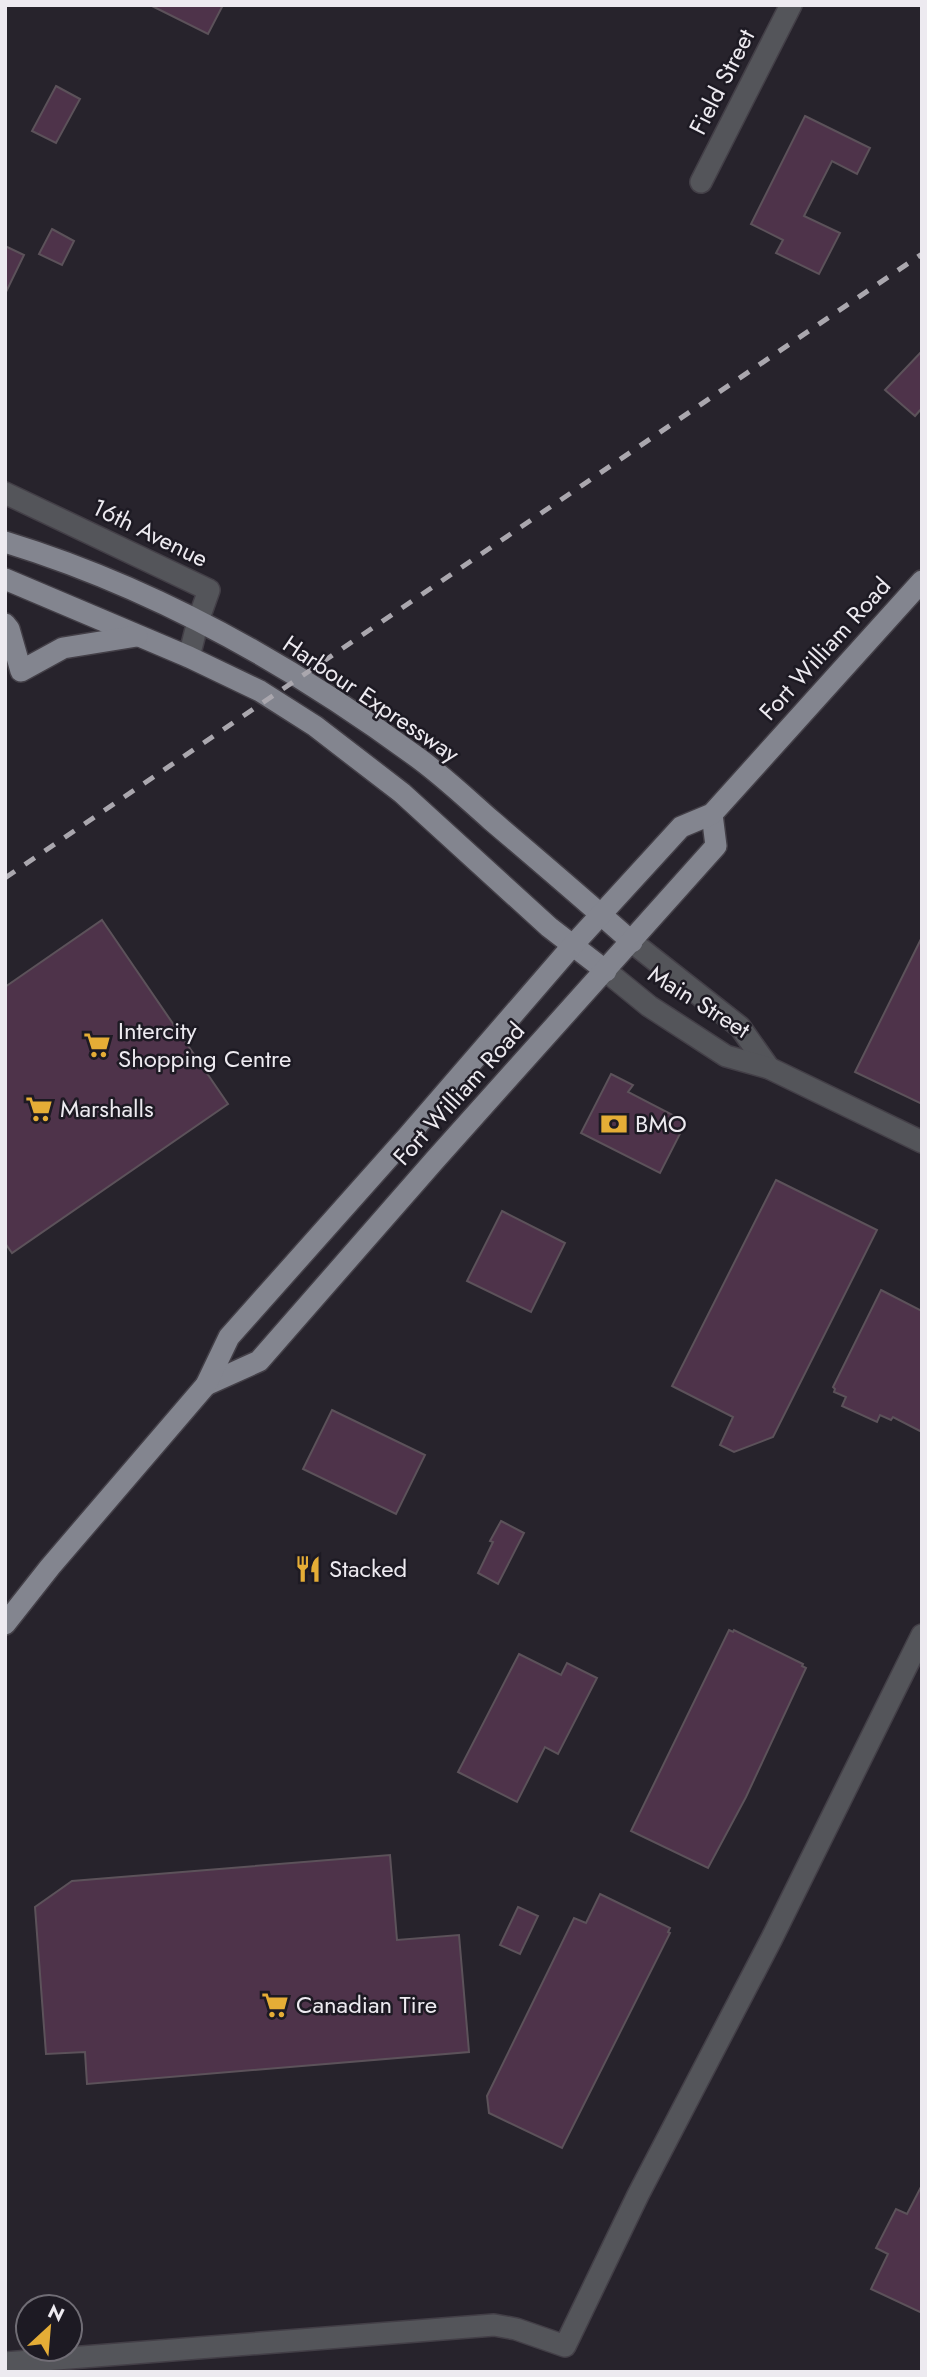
<svg xmlns="http://www.w3.org/2000/svg" width="927" height="2377" viewBox="0 0 927 2377" font-family="Jost,sans-serif">
<rect width="100%" height="100%" fill="#27232c"/>
<g fill="#4e334a" stroke="#5c525a" stroke-width="2">
<polygon points="150,5 223,5 208,34"/>
<polygon points="56,86 80,99 56,143 32,131"/>
<polygon points="805,116 870,148 857,174 832,161 804,216 840,233 819,274 776,253 783,240 751,224"/>
<polygon points="52,229 74,241 62,265 39,254"/>
<polygon points="5,246 24,255 5,294"/>
<polygon points="922,351 922,408 915,416 885,390"/>
<polygon points="102,920 228,1104 12,1253 5,1243 5,987"/>
<polygon points="922,937 922,1104 855,1072"/>
<polygon points="611,1074 633,1085 628,1092 686,1122 660,1173 581,1133"/>
<polygon points="776,1180 877,1230 773,1437 734,1452 720,1445 733,1417 672,1386"/>
<polygon points="502,1211 565,1243 531,1312 467,1281"/>
<polygon points="881,1290 922,1311 922,1432 893,1417 891,1420 880,1415 877,1422 842,1406 846,1397 834,1392 835,1389 833,1387"/>
<polygon points="332,1410 425,1455 396,1514 303,1469"/>
<polygon points="501,1521 524,1533 498,1584 478,1573 493,1542 490,1541"/>
<polygon points="729,1630 733,1632 734,1630 803,1664 802,1666 806,1668 746,1797 708,1868 631,1831"/>
<polygon points="519,1654 561,1675 567,1663 597,1678 558,1754 545,1747 517,1802 458,1772"/>
<polygon points="390,1855 397,1940 459,1935 469,2052 87,2084 85,2052 46,2054 35,1907 72,1881"/>
<polygon points="600,1894 670,1928 668,1932 670,1933 562,2148 489,2113 487,2096 574,1918 586,1923"/>
<polygon points="518,1907 538,1916 520,1954 500,1945"/>
<polygon points="922,2185 922,2313 871,2289 888,2254 876,2248 896,2209 907,2214"/>
</g>
<g fill="none" stroke-linecap="round" stroke-linejoin="round">
<defs>
<g id="minor">
<polyline points="701,182 791,5"/>
<polyline points="5,493 209,590 198,621 189,657"/>
<polyline points="632,942 740,1027 769,1068"/>
<polyline points="606,971 649,1006 726,1056 769,1068 922,1142"/>
<polyline points="5,2363 494,2325 516,2329 565,2346 638,2195 772,1938 922,1635"/>
</g>
<g id="major">
<path d="M5 542C152 587 290 664 414 755 441 774 466 798 491 820 538 860 586 901 632 942"/>
<polyline points="5,579 189,657 260,691 315,726 402,793 549,927 606,971"/>
<polyline points="5,624 9,629 21,671 63,648 137,636"/>
<polyline points="206,1385 259,1361 434,1161 716,846 712,814"/>
<polyline points="5,1624 50,1567 206,1385 229,1337 407,1137 573,945 681,827 712,814 922,581"/>
</g>
</defs>
<use href="#minor" stroke="#433f47" stroke-width="24"/>
<use href="#major" stroke="#433f47" stroke-width="24"/>
<use href="#minor" stroke="#54555a" stroke-width="21"/>
<use href="#major" stroke="#83858f" stroke-width="21"/>
<polyline stroke="#aaa7ae" stroke-width="5" stroke-dasharray="12 12" stroke-linecap="butt" points="5,878 922,254"/>
</g>
<defs>
<symbol id="supermarket-bare" viewBox="-9 -9 18 18"><path d="M-6-5.5h2.5l.6 2H6L4.5 2H-2.5L-4.4-4H-6ZM-1.5 3.2a1.3 1.3 0 1 0 .1 0ZM3 3.2a1.3 1.3 0 1 0 .1 0Z" fill="#e5ad36" stroke="#1d1a23" stroke-width="2.5" paint-order="stroke"/></symbol>
<symbol id="bank-bare" viewBox="-9 -9 18 18"><path d="M-6-4H6V4H-6ZM0-2.3a2.3 2.3 0 1 0 0 4.6a2.3 2.3 0 1 0 0-4.6Z" fill="#e5ad36" stroke="#1d1a23" stroke-width="2.5" paint-order="stroke"/></symbol>
<symbol id="restaurant-bare" viewBox="-9 -9 18 18"><path d="M-5-6h1v4h1v-4h1v4h1v-4h1v5L-1.5 .5V6h-2V.5L-5-1ZM5-6V6H3V1.5H1.5Q1.5-4 5-6Z" fill="#e5ad36" stroke="#1d1a23" stroke-width="2.5" paint-order="stroke"/></symbol>
</defs>
<g fill-rule="evenodd">
<use href="#supermarket-bare" x="78" y="1026" width="38" height="38"/>
<use href="#supermarket-bare" x="20" y="1090" width="38" height="38"/>
<use href="#bank-bare" x="595" y="1105" width="38" height="38"/>
<use href="#restaurant-bare" x="289" y="1550" width="38" height="38"/>
<use href="#supermarket-bare" x="256" y="1986" width="38" height="38"/>
</g>
<g text-anchor="middle" stroke-width="5" stroke-linejoin="round" paint-order="stroke">
<g font-size="24" fill="#edeaf0" stroke="#1d1a23">
<text transform="translate(722 82) rotate(-63)" y="8">Field Street</text>
<text transform="translate(150 533) rotate(26)" y="8">16th Avenue</text>
<text transform="translate(825 649) rotate(-48)" y="8">Fort William Road</text>
<text transform="translate(371 699) rotate(34)" y="8">Harbour Expressway</text>
<text transform="translate(699 1002) rotate(32)" y="8">Main Street</text>
<text transform="translate(459 1094) rotate(-48)" y="8">Fort William Road</text>
</g>
<g font-size="24" fill="#edeaf0" stroke="#1d1a23" text-anchor="start">
<text x="118" y="1039">Intercity<tspan x="118" dy="28">Shopping Centre</tspan></text>
<text x="60" y="1117">Marshalls</text>
<text x="635" y="1132">BMO</text>
<text x="329" y="1577">Stacked</text>
<text x="296" y="2013">Canadian Tire</text>
</g>
</g>
<rect width="927" height="2377" fill="none" stroke="#edeaf0" stroke-width="14"/>
<g transform="translate(49 2328) rotate(26)"><circle r="33" fill="#1d1a23" stroke="#706d75" stroke-width="2"/>
<path d="M0-5L12 26L0 18L-12 26Z" fill="#e5ad36"/>
<text y="-10" font-size="19" font-weight="bold" text-anchor="middle" fill="#edeaf0">N</text>
</g>
</svg>
